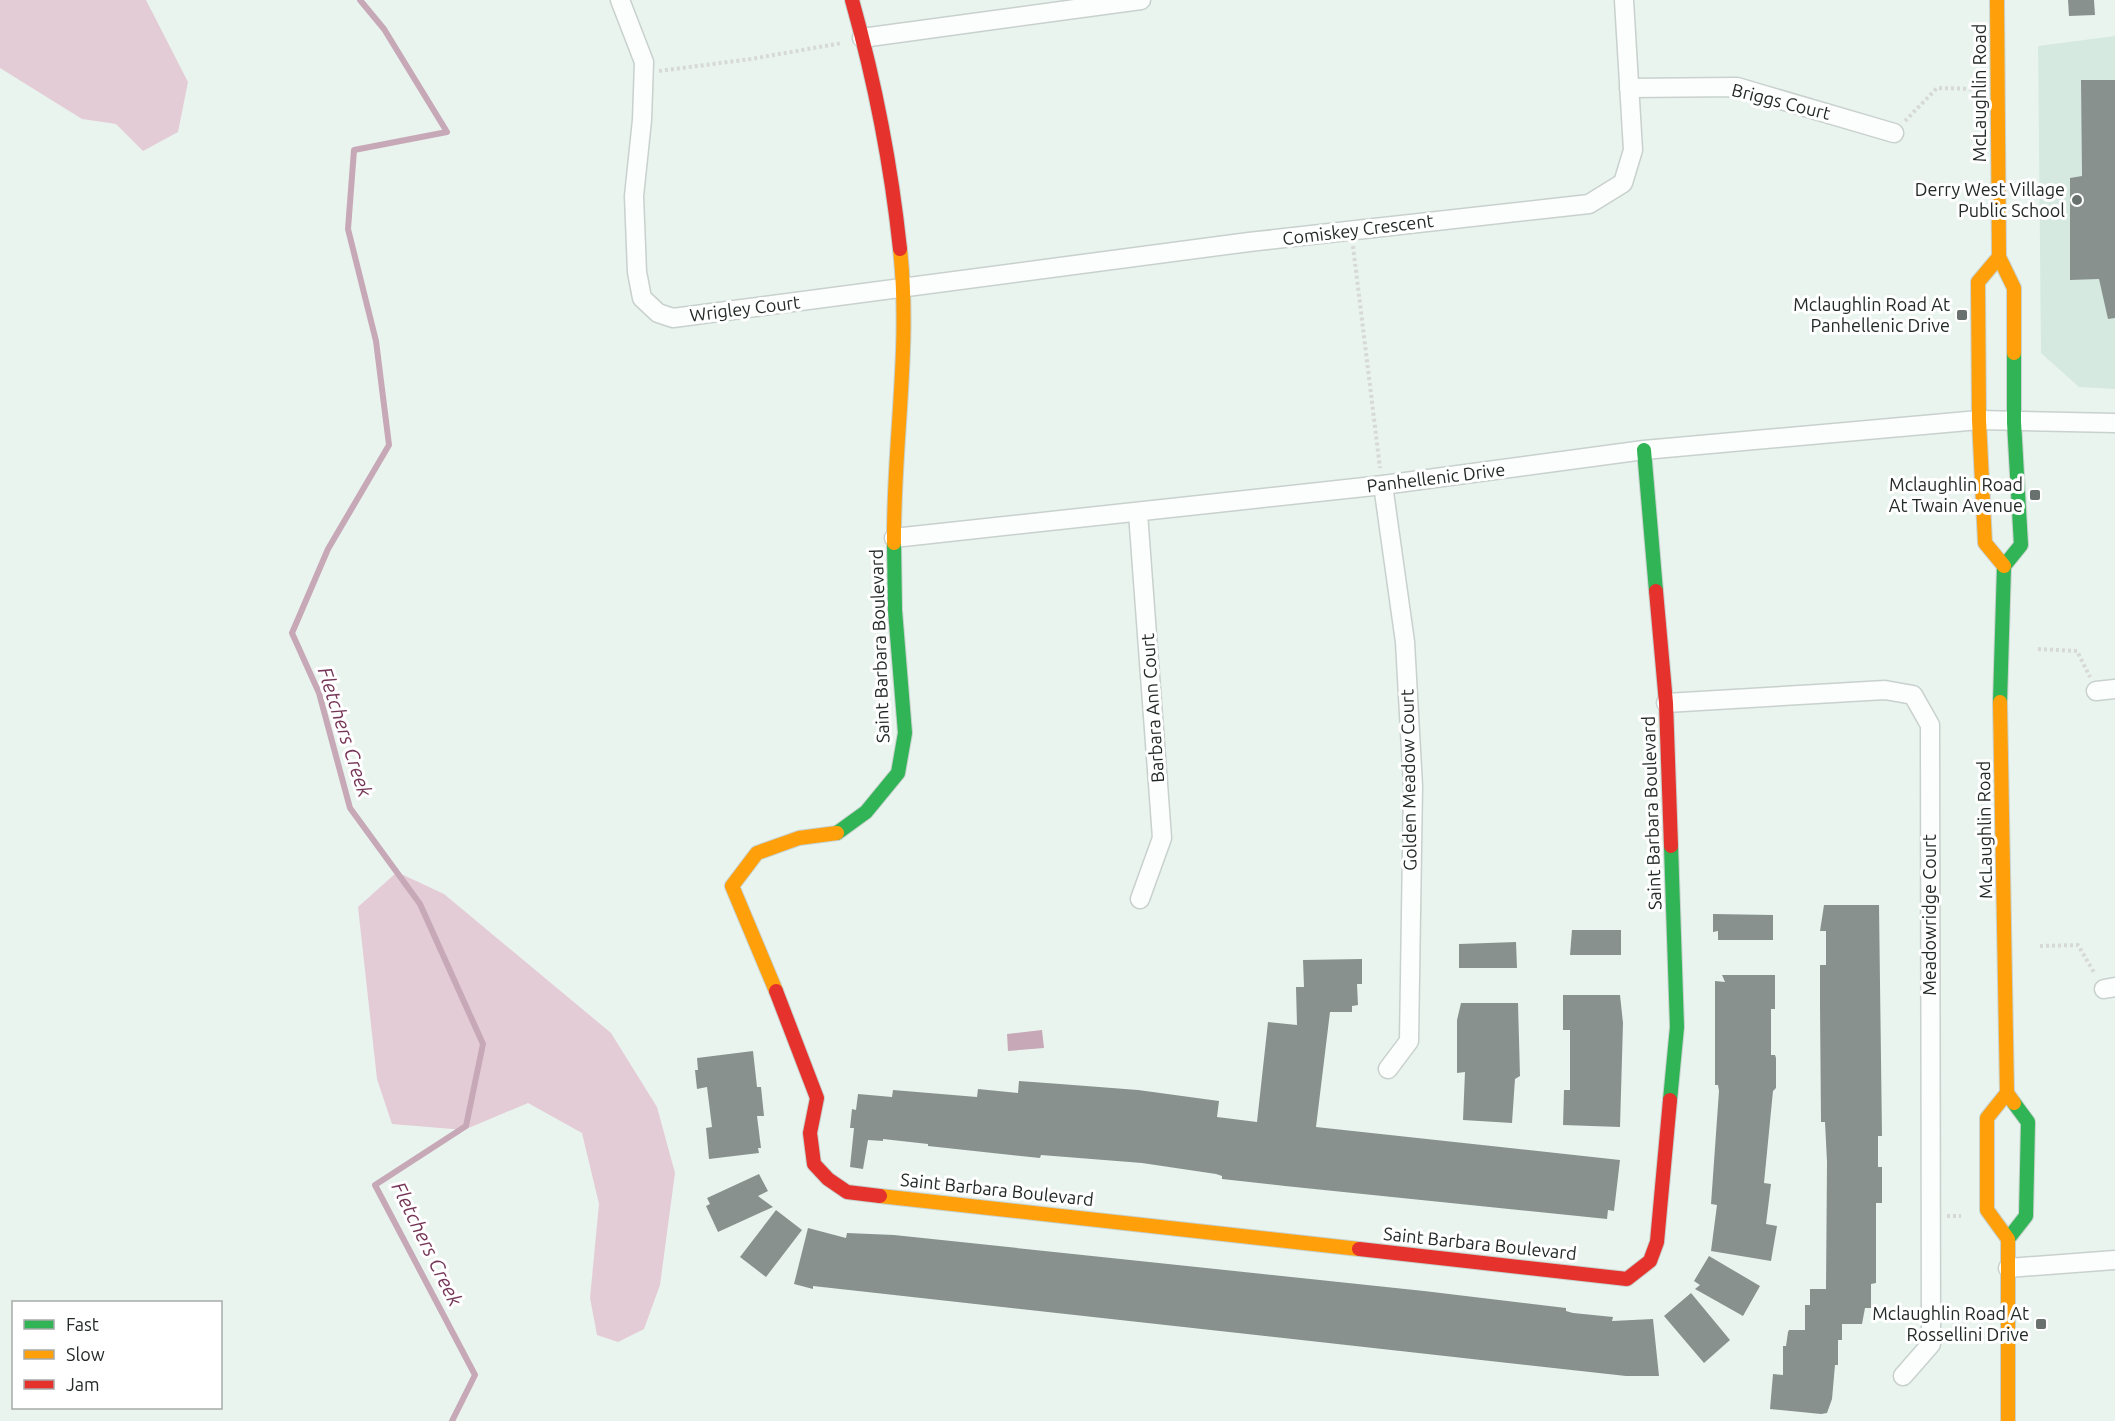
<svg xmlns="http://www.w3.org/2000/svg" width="2115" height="1421" viewBox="0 0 2115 1421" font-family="Ubuntu,sans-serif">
<rect width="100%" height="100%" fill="#e9f4ef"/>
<polygon fill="#d6e9e1" points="2115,36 2115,389 2079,387 2041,353 2038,46"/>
<g fill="#e4ccd7">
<polygon points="0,0 146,0 188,82 178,132 143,151 116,124 82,119 0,68"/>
<polygon points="397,872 444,894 611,1033 657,1107 675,1173 660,1285 644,1329 618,1342 597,1335 590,1298 599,1204 582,1133 528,1103 464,1130 392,1124 377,1079 358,907"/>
</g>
<polygon fill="#c7a8b7" points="1042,1030 1044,1048 1008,1051 1007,1034"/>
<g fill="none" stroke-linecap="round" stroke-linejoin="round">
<polyline stroke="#c7a8b7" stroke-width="6" points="360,0 384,29 447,132 354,150 348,229 376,341 389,445 328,549 292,633 319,693 350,808 420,904 483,1044 466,1126 375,1185 475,1375 452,1421"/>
</g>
<g fill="#89918e">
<polygon points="2068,0 2094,0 2095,15 2069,16"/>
<polygon points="2081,80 2115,80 2115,318 2108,319 2099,279 2070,280 2070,178 2082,176"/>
<polygon points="1824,905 1879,905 1882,1136 1878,1136 1878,1167 1882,1167 1882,1203 1876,1203 1876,1283 1871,1284 1871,1308 1865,1308 1862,1324 1842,1324 1842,1340 1838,1340 1838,1365 1835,1365 1832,1399 1827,1413 1821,1414 1770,1409 1773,1374 1783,1375 1783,1346 1786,1346 1788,1332 1789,1330 1805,1330 1805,1305 1810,1305 1810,1289 1826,1289 1827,1162 1825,1122 1821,1122 1820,1006 1820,965 1826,965 1826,931 1820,931"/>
<polygon points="1713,914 1773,915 1773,940 1718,940 1718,931 1713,932"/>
<polygon points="1572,930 1621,930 1621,955 1570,955"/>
<polygon points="1516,942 1517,968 1459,968 1459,944"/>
<polygon points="1362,959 1362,984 1357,984 1358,1005 1352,1006 1352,1012 1330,1012 1316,1127 1620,1160 1614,1211 1608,1210 1607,1219 1285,1186 1222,1179 1222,1176 1216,1174 1142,1163 1041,1155 1040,1158 928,1146 928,1144 883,1139 883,1141 868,1140 863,1169 850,1167 854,1128 850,1128 852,1109 856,1110 858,1094 892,1097 893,1090 977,1097 978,1089 1018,1093 1019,1081 1060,1084 1138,1090 1219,1101 1217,1117 1257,1122 1268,1022 1297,1025 1296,987 1304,987 1303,960"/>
<polygon points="1722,975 1775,975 1775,1009 1771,1009 1771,1055 1775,1055 1776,1058 1776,1088 1773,1091 1764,1183 1771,1184 1766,1224 1777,1226 1771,1261 1711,1251 1717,1205 1711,1204 1719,1091 1718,1085 1715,1085 1715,981 1725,982"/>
<polygon points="1563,995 1620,995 1623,1023 1620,1127 1563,1125 1564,1090 1570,1090 1570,1030 1563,1030"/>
<polygon points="1461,1003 1518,1003 1520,1076 1515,1079 1512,1123 1463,1120 1465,1072 1457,1073 1457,1020"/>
<polygon points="753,1051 757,1087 761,1087 764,1116 757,1116 761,1148 758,1148 759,1153 709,1159 706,1128 712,1127 707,1087 697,1089 695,1070 698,1070 697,1058"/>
<polygon points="759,1174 768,1191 758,1196 773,1207 718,1232 706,1206 710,1204 707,1198"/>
<polygon points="776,1210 802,1230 766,1277 740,1257"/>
<polygon points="808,1228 846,1238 847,1233 894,1235 1424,1291 1566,1308 1566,1311 1573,1313 1613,1317 1612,1321 1653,1319 1659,1376 1626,1376 813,1286 813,1289 794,1284"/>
<polygon points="1709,1256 1760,1286 1743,1316 1695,1289 1700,1285 1694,1281"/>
<polygon points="1691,1293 1730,1340 1704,1363 1664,1316"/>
</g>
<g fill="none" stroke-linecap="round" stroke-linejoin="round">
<defs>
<g id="street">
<polyline points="620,0 644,62 642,120 634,196 637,272 642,298 658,313 673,318 1249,242 1589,204 1623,183 1633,150 1624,0"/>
<polyline points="862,38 1141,0"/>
<polyline points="1629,88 1737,87 1894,133"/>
<polyline points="1383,485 1405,642 1413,786 1409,1041 1388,1069"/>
<polyline points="1138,513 1162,838 1140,899"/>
<polyline points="894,538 1383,485 1644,450 1979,420 2115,423"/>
<polyline points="2096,691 2115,689"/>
<polyline points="1666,703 1885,690 1913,695 1930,725 1931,1344 1903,1376"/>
<polyline points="2104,989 2115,987"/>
<polyline points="2008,1268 2115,1260"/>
</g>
<g id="fast">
<polyline points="1644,450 1656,591"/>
<polyline points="2000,702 2004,566 2021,545 2014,422 2014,353"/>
<polyline points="837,833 866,812 898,773 905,733 895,610 894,543"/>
<polyline points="1670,1100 1677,1027 1671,846"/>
<polyline points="2008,1239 2026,1216 2028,1122 2014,1103"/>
</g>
<g id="slow">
<polyline points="1997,0 1999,257 2014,288 2014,353"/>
<polyline points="1999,257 1978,282 1979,420 1985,543 2004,566"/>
<path d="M894 543C893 445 911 348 900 249"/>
<polyline points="2000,702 2007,1093 2014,1103"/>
<polyline points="776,991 732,886 757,853 799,838 837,833"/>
<polyline points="2007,1093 1987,1118 1987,1210 2008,1239 2008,1421"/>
<polyline points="880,1196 1359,1249"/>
</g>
<g id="jam">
<path d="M852 0C875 82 891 164 900 249"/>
<polyline points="1656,591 1666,703 1671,846"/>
<polyline points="776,991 817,1098 810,1133 814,1164 828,1179 847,1192 880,1196"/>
<polyline points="1359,1249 1627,1279 1650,1261 1657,1242 1670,1100"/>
</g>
</defs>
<use href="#street" stroke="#c8d1cd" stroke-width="21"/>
<use href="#fast" stroke="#c8d1cd" stroke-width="16"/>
<use href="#slow" stroke="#c8d1cd" stroke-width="16"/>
<use href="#jam" stroke="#c8d1cd" stroke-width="16"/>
<g stroke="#d6d9d8" stroke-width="4" stroke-dasharray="3 3" stroke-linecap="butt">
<polyline points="659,71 751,59 842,43"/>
<polyline points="1905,121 1937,88 1976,89"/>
<polyline points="1353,246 1380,468"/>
<polyline points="2038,649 2077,651 2090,677"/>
<polyline points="2040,946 2078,945 2095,974"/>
<polyline points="1947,1216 1961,1216"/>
</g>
<use href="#street" stroke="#fcfdfd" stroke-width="18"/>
<use href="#fast" stroke="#30b455" stroke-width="14"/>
<use href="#slow" stroke="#ff9f0a" stroke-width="14"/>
<use href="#jam" stroke="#e5322d" stroke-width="14"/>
</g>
<g fill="#68716d" stroke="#fff" stroke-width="2">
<circle cx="2077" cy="200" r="6"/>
<rect x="1956" y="309" width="12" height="12" rx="3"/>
<rect x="2029" y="489" width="12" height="12" rx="3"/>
<rect x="2035" y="1318" width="12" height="12" rx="3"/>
</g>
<g text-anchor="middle" stroke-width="6" stroke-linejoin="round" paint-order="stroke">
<g font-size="18" fill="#232a27" stroke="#fff">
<text transform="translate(1980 93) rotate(-90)" y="6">McLaughlin Road</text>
<text transform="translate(1781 102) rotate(14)" y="6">Briggs Court</text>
<text transform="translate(1358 230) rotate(-7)" y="6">Comiskey Crescent</text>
<text transform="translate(745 309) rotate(-7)" y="6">Wrigley Court</text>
<text transform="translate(1436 478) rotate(-7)" y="6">Panhellenic Drive</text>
<text transform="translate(880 646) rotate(-92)" y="6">Saint Barbara Boulevard</text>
<text transform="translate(1153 708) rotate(-94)" y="6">Barbara Ann Court</text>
<text transform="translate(1409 780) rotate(-91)" y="6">Golden Meadow Court</text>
<text transform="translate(1652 813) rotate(-92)" y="6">Saint Barbara Boulevard</text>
<text transform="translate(1985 830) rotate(-91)" y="6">McLaughlin Road</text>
<text transform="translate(1930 915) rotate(-90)" y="6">Meadowridge Court</text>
<text transform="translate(997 1190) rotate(6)" y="6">Saint Barbara Boulevard</text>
<text transform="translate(1480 1244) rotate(6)" y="6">Saint Barbara Boulevard</text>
</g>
<g font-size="18" fill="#232a27" stroke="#fff" text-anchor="end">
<text x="2065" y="196">Derry West Village<tspan x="2065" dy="21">Public School</tspan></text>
<text x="1950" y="311">Mclaughlin Road At<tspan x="1950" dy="21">Panhellenic Drive</tspan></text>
<text x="2023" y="491">Mclaughlin Road<tspan x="2023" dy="21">At Twain Avenue</tspan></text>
<text x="2029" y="1320">Mclaughlin Road At<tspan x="2029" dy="21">Rossellini Drive</tspan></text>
</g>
<g font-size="20" font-style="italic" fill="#753557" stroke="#fff">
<text transform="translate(345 732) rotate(72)" y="7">Fletchers Creek</text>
<text transform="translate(427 1244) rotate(64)" y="7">Fletchers Creek</text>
</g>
</g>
<rect x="12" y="1301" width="210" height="108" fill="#ffffff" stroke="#a7aaa9" stroke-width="1.5"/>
<rect x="24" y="1320" width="30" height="9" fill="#30b455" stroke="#a7aaa9" stroke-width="1.5"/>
<text x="66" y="1331" font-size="18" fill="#232a27">Fast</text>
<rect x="24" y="1350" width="30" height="9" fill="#ff9f0a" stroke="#a7aaa9" stroke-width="1.5"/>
<text x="66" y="1361" font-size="18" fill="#232a27">Slow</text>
<rect x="24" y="1380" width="30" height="9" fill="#e5322d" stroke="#a7aaa9" stroke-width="1.5"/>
<text x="66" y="1391" font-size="18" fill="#232a27">Jam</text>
</svg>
